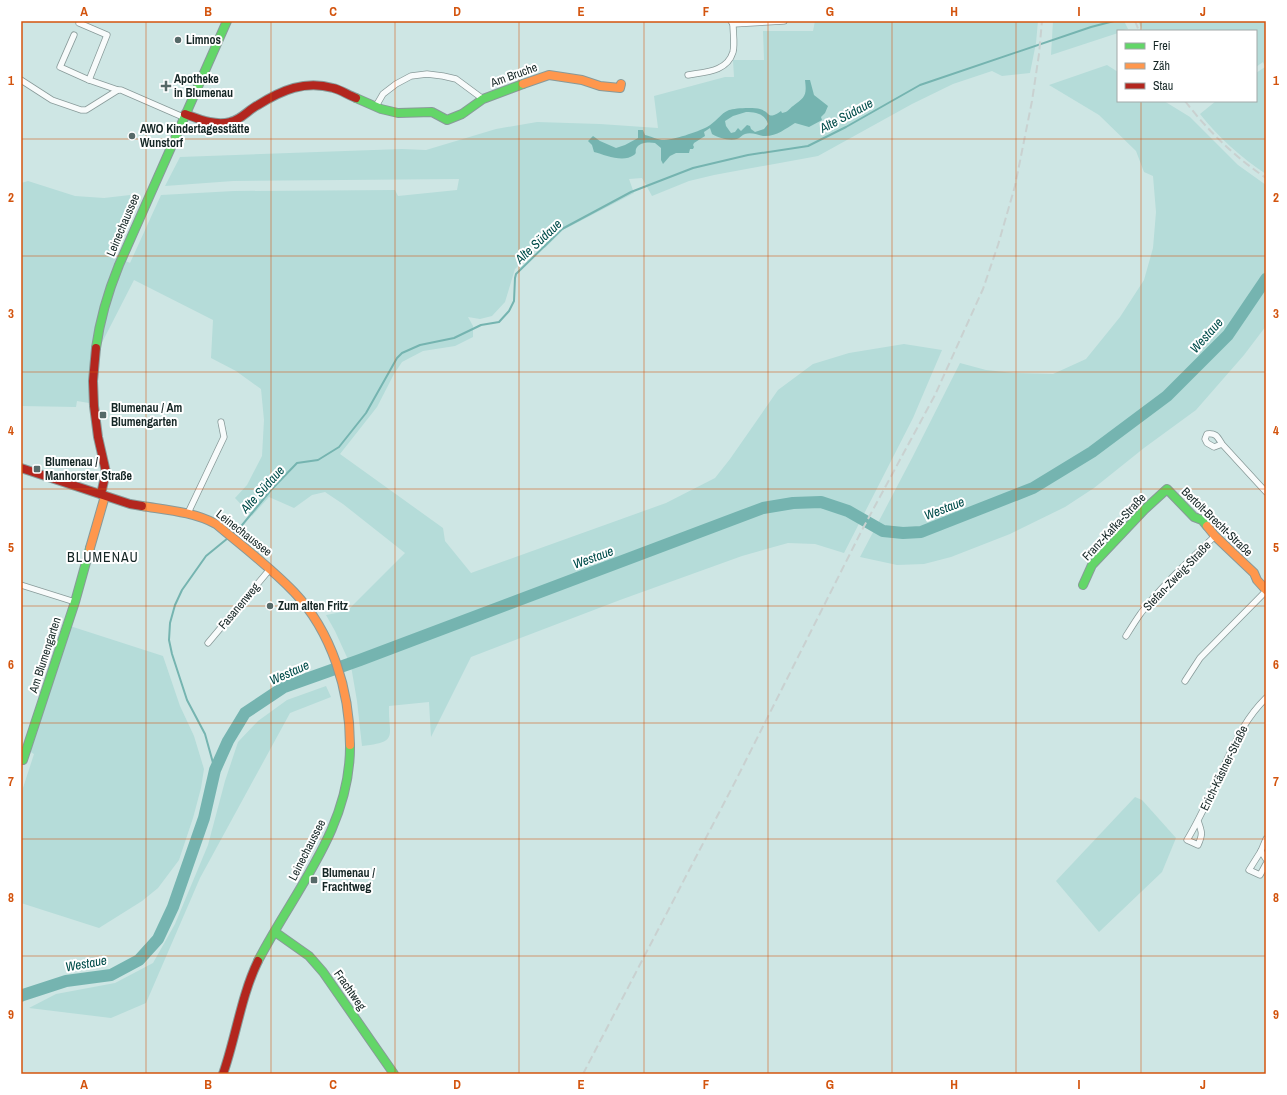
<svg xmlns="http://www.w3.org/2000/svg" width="1287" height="1095" viewBox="0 0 1287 1095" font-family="'Archivo Narrow',sans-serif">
<rect width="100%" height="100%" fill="#cee6e4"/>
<g fill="#b5dcd9">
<path d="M815 21H1038L1036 43 1030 73 1002 76 992 71 953 84 912 104 818 156 714 175 689 181 652 196 642 178 629 179 634 193 563 230 545 248 541 245 515 269 505 302 492 316 480 319 468 317 473 326V337L455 346 423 351 402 362 394 374 377 407 340 454 443 528 445 541 471 573 666 503 715 478 730 459 778 390 813 364 849 353 904 344 942 350 913 418 844 553 815 544 788 543 742 556 620 600 471 657 431 737 429 702 389 706C388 736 400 742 362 746L357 701 351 666 335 631 326 615 347 611 405 553 343 504 325 492 312 495 294 508 269 497 252 516 235 498 247 485 262 456 264 420 261 389 236 371 211 358 213 320 134 280 90 366 89 403 77 401 76 407 21 406V183L28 181 75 196 104 198 130 195 141 197 115 256 130 263 161 195 234 191 395 190 398 196 457 190 459 179 233 181 165 186 180 157 402 149 426 150 496 129 537 122 600 124 658 128 654 96 725 77H734L733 60H764L763 31H813Z"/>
<polygon points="1053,21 1124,21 1128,29 1118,31 1118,33 1051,55"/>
<path d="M1138 21H1266V174C1243 159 1217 136 1200 114L1216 101H1256V73L1265 67 1263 62 1256 67V31H1143Z"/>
<polygon points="1107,65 1118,72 1118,101 1164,101 1190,117 1238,165 1266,185 1266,326 1244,355 1196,410 1144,448 1094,488 1065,507 1010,534 951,557 924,564 897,565 860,557 912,458 960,363 986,370 1014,373 1053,374 1086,359 1120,317 1144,280 1153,248 1156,212 1153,176 1144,172 1136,151 1099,115 1049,85"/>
<polygon points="70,626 163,656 180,706 194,736 204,769 201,788 193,818 179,860 158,888 142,901 99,928 21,903 21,794 34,754 29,751"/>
<polygon points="326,686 331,697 290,713 200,878 146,1003 111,1018 29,1008 56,994 115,983 153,963 175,924 208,845 225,781 238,742 258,721 287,700"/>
<polygon points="1135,797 1142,800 1176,838 1162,872 1099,932 1056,881"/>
</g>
<path fill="#75b4b0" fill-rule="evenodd" d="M805 80H810L814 95 828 106 825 113 821 117 822 120 809 127 795 123C785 129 776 137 763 136 758 135 751 132 745 134 742 135 740 138 737 139 729 141 719 138 712 134L710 128 704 132 705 136 694 143 693 145 694 147 693 149H690L689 153H676L670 156 663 164 661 160V148L655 143C649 142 639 142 636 149 635 153 637 152 634 155 623 163 605 155 594 152L592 145 588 141 593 136 600 141 616 148 625 145 638 138V130H643L645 135C650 136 659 140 662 140 674 140 697 132 707 127 715 123 721 113 729 110 734 108 754 107 760 109 771 112 767 121 781 111L782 113C788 112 789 109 793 106 805 97 807 96 805 80ZM746 112C756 112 765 114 768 124L764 129 755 132 751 129 750 126 747 125 741 131 738 128 735 132 731 133 726 126 725 121 733 116Z"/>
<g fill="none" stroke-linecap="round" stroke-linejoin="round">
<g stroke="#75b4b0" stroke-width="2">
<polyline points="232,535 238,530 271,490 297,463 318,460 339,447 366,413 397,358 402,353 420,345 454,338 481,325 499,322 509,311 514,301 515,278 516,274 562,229 631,192 693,168 748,155 808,146 846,127 920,85 1091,27 1114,21"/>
<polyline points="215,770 205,734 187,700 172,654 169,640 170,623 175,605 182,590 206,556 228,538"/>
</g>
<polyline stroke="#75b4b0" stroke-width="12" points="21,996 23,995 66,981 111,975 139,960 158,939 173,907 204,818 215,770 228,741 245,713 284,687 360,660 763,508 793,503 821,502 848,511 883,531 903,533 921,532 1033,488 1092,452 1167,396 1228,335 1266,279"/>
<defs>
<g id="street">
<polyline points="79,23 107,35 89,80"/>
<polyline points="733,24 784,21"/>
<polyline points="74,35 60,67 89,80 118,90"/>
<path d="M688 75C705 72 727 72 733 52 735 44 733 33 733 24L731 21"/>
<polyline points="21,80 52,100 81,110 86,110 118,90 121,90 183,117"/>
<polyline points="376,106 383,94 396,84 411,76 427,74 443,76 456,79 483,99"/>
<path d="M1222 444 1214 447 1207 443 1205 439 1207 434C1216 433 1217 436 1222 444L1266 492"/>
<polyline points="188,513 224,437 221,422"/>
<polyline points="21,585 75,602"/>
<path d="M1126 636C1131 628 1136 620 1141 613 1163 584 1190 560 1215 536"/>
<polyline points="208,643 270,569"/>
<polyline points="1185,681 1200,658 1266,591"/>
<path d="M1198 821C1202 832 1203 834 1198 845L1187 840C1201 817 1211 793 1223 768 1236 741 1244 720 1266 698"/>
<polyline points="1266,839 1261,851 1249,870 1260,875 1266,864"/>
<polyline points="1261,851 1266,859"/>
</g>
<g id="fast">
<polyline points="356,98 381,109 398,113 432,112 447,120 462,114 483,99 523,84"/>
<path d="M96 348C100 319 108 292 119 265L227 21"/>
<polyline points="1083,585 1092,565 1144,510 1167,489 1194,517 1202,520 1207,526"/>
<polyline points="23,760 75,602 90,548"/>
<polyline points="275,932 309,956 323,972 394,1074"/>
<path d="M258 961C294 891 351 828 350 745"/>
</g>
<g id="slow">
<polyline points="523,84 549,75 582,80 600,86 620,88 621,84"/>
<path d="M142 506C167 510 194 512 216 524 242 546 270 567 294 592 332 632 350 691 350 745"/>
<polyline points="1207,526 1215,536 1254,573 1257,580 1266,590"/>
<polyline points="90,548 105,496"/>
</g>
<g id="jam">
<path d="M185 114C199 119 215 126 230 122 241 120 248 110 258 105 282 90 305 80 333 88 341 90 348 95 356 98"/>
<polyline points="96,348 93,381 94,406 98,437 106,472 101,494"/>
<polyline points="21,468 130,504 142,506"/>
<path d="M223 1074C236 1037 241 996 258 961"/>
</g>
</defs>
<use href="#street" stroke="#889a99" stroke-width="7"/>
<use href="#fast" stroke="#889a99" stroke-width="10"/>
<use href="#slow" stroke="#889a99" stroke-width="10"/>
<use href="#jam" stroke="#889a99" stroke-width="10"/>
<use href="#street" stroke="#f8fbfb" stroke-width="5.5"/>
<use href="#fast" stroke="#63d668" stroke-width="8"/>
<use href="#slow" stroke="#ff974d" stroke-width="8"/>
<use href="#jam" stroke="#b3261e" stroke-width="8"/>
<g stroke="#c9d1d0" stroke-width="2" stroke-dasharray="8 4" stroke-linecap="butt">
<polyline points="1135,21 1139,31"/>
<path d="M1185 101C1208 131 1235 157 1266 178"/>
<polyline points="583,1074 735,782 862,530 935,395 983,289 998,245 1015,186 1032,101 1039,54 1042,21"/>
</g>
</g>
<path fill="none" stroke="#d3540e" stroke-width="1" stroke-opacity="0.55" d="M146 21V1074M271 21V1074M395 21V1074M519 21V1074M644 21V1074M768 21V1074M892 21V1074M1016 21V1074M1141 21V31M1141 101V1074M21 139H1266M21 256H1266M21 372H1266M21 489H1266M21 606H1266M21 723H1266M21 839H1266M21 956H1266"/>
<g fill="#566968" stroke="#fff" stroke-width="1.5">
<circle cx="178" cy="40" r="4"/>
<path d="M164 80h4v4h4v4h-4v4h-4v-4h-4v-4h4z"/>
<circle cx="132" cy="136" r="4"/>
<rect x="99" y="411" width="8" height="8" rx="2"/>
<rect x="33" y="465" width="8" height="8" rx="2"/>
<circle cx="270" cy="606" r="4"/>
<rect x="310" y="876" width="8" height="8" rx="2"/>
</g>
<g text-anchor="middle" stroke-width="4" stroke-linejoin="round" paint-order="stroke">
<g font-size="12" font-weight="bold" fill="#152625" stroke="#fff" text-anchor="start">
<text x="186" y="44">Limnos</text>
<text x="174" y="83">Apotheke<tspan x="174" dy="14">in Blumenau</tspan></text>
<text x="140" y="133">AWO Kindertagesstätte<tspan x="140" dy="14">Wunstorf</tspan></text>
<text x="111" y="412">Blumenau / Am<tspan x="111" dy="14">Blumengarten</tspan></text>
<text x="45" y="466">Blumenau /<tspan x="45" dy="14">Manhorster Straße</tspan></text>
<text x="278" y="610">Zum alten Fritz</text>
<text x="322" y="877">Blumenau /<tspan x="322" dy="14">Frachtweg</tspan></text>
</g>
<g font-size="12" fill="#152625" stroke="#fff">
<text transform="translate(514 75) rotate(-20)" y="4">Am Bruche</text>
<text transform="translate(123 225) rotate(-67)" y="4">Leinechaussee</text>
<text transform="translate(1217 522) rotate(44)" y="4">Bertolt-Brecht-Straße</text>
<text transform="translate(1114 527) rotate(-47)" y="4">Franz-Kafka-Straße</text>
<text transform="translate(244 533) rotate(38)" y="4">Leinechaussee</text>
<text transform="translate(1177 576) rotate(-46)" y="4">Stefan-Zweig-Straße</text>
<text transform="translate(239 606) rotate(-50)" y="4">Fasanenweg</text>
<text transform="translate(45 655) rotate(-72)" y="4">Am Blumengarten</text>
<text transform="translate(1224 768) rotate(-64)" y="4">Erich-Kästner-Straße</text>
<text transform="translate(307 850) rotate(-63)" y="4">Leinechaussee</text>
<text transform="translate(350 990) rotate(55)" y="4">Frachtweg</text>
</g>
<g font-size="13" font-style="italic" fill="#014c4a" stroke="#fff">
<text transform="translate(846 115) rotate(-28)" y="5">Alte Südaue</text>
<text transform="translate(538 241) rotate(-43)" y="5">Alte Südaue</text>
<text transform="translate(1206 335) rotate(-48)" y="5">Westaue</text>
<text transform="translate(262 489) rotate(-48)" y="5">Alte Südaue</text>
<text transform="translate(944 508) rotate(-21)" y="5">Westaue</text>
<text transform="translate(593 557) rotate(-20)" y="5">Westaue</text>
<text transform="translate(289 672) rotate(-24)" y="5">Westaue</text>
<text transform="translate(86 963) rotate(-10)" y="5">Westaue</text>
</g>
<g font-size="14" letter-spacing="1" fill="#152625" stroke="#fff">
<text x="103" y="562">BLUMENAU</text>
</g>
</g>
<rect width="1287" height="1095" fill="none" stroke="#ffffff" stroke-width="44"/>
<rect x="1117" y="30" width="140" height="72" fill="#ffffff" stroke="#a1a8a8"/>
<rect x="1125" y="43" width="20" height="6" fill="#63d668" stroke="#a1a8a8"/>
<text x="1153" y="50" font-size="12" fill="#152625">Frei</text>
<rect x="1125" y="63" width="20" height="6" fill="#ff974d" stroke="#a1a8a8"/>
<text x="1153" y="70" font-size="12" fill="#152625">Zäh</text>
<rect x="1125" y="83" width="20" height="6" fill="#b3261e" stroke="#a1a8a8"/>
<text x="1153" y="90" font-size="12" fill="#152625">Stau</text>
<rect x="22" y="22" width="1243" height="1051" fill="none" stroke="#d3540e" stroke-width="1.5"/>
<g font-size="13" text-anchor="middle" font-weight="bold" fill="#d3540e">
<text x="84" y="16">A</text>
<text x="208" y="16">B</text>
<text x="333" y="16">C</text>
<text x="457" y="16">D</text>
<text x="581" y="16">E</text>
<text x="706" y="16">F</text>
<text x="830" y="16">G</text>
<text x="954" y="16">H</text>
<text x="1079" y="16">I</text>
<text x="1203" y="16">J</text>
<text x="11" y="85">1</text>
<text x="1276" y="85">1</text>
<text x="11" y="202">2</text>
<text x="1276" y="202">2</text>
<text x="11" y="318">3</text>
<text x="1276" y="318">3</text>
<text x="11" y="435">4</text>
<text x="1276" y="435">4</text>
<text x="11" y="552">5</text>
<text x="1276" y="552">5</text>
<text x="11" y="669">6</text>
<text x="1276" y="669">6</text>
<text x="11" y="786">7</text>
<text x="1276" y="786">7</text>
<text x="11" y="902">8</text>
<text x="1276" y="902">8</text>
<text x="11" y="1019">9</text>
<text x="1276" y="1019">9</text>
<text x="84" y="1089">A</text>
<text x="208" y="1089">B</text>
<text x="333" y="1089">C</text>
<text x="457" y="1089">D</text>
<text x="581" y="1089">E</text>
<text x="706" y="1089">F</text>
<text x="830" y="1089">G</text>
<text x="954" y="1089">H</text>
<text x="1079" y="1089">I</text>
<text x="1203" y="1089">J</text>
</g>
</svg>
